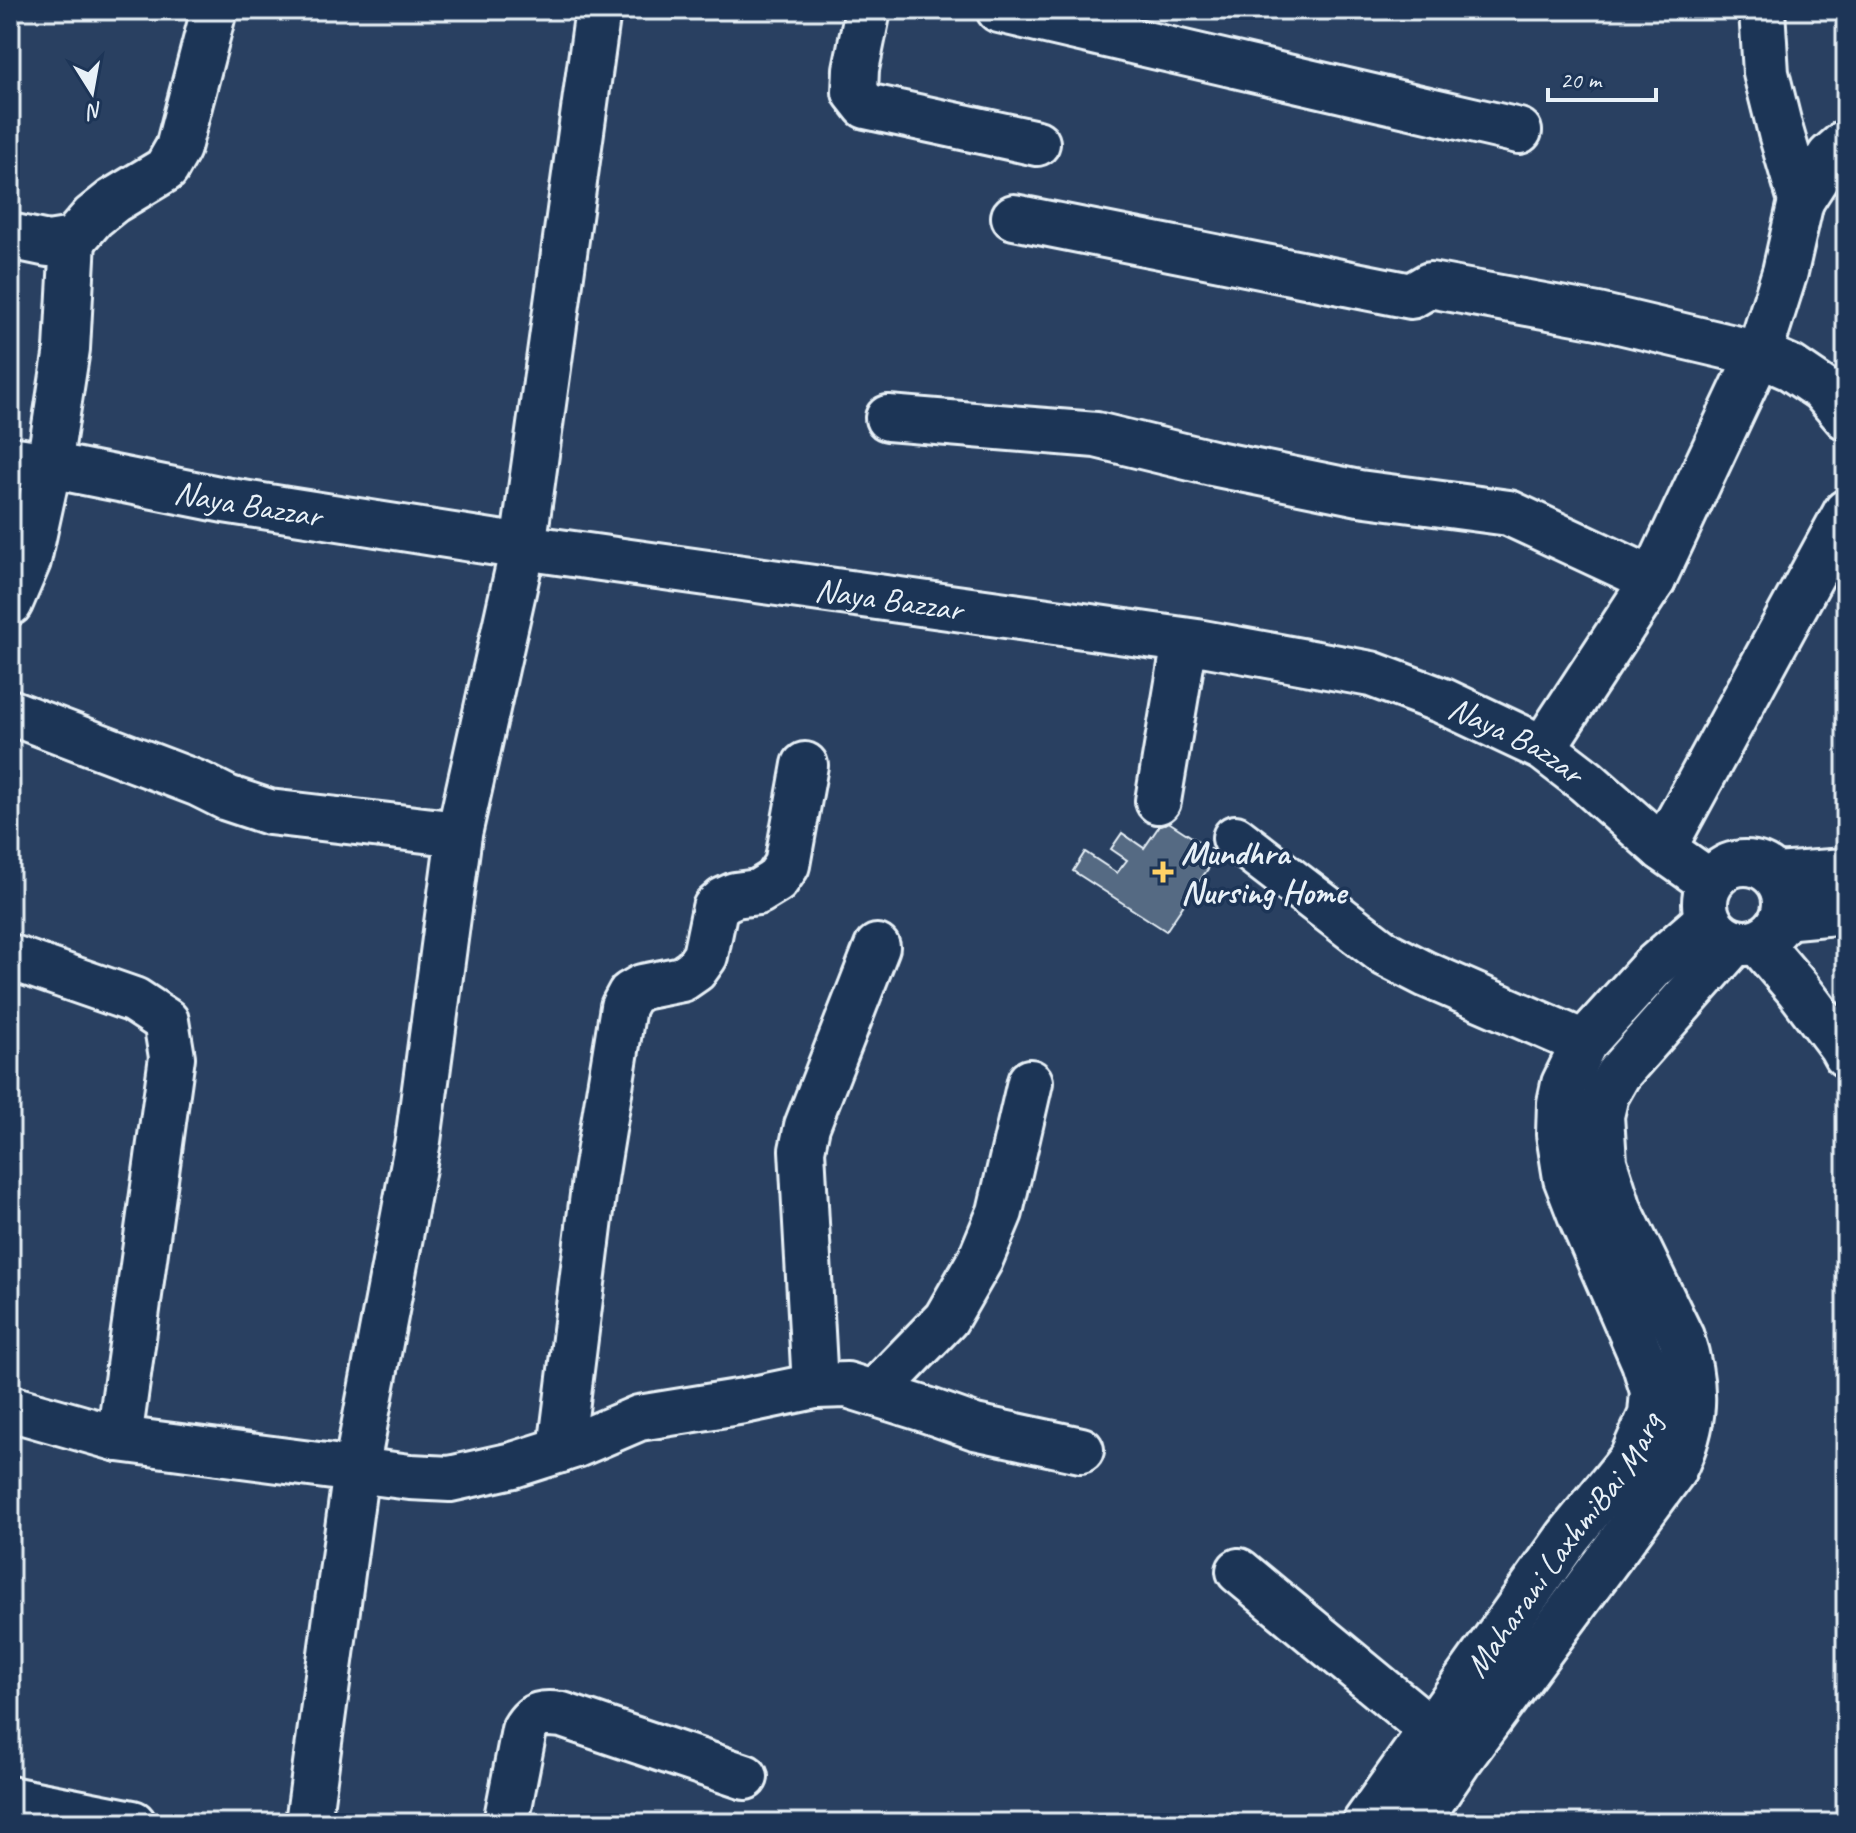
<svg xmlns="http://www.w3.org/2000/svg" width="1856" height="1833" viewBox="0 0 1856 1833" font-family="Caveat,sans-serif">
<rect width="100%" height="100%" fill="#294061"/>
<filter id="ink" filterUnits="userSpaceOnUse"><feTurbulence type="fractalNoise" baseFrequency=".0125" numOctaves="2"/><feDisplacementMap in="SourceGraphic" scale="16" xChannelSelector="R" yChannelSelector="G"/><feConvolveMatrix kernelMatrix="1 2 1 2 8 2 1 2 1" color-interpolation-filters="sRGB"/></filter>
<g filter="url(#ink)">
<polygon fill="#556a83" stroke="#e8f1f8" stroke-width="2" points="1164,819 1218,854 1166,931 1073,871 1085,852 1117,873 1127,860 1111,849 1122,833 1144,848"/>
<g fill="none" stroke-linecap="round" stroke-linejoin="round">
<defs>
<g id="minor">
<polyline points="868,10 856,69 855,92 866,106 1037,143"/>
<polyline points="999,10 1519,131"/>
<polyline points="1801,201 1830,156 1846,142"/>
<polyline points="1014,217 1411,296 1430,285 1598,316 1759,354 1791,368 1822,389 1846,417"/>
<polyline points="10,236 48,244 73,240 93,217 113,201 166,169 178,148 214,10"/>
<polyline points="888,418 1096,435 1212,463 1359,493 1509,513 1653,580"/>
<polyline points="10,603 28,561 49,465 67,349 73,240"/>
<polyline points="10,712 199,784 227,798 269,812 459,834"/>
<polyline points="1543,748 1653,580 1759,354 1785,272 1801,201 1781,133 1766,73 1762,10"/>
<polyline points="1158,801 1185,641"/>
<polyline points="1235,838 1386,954 1425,974 1584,1043"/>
<polyline points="1663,849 1846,512"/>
<polyline points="1758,942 1798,989 1841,1046 1846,1055"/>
<polyline points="10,957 134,1000 166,1021 172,1057 119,1439"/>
<polyline points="815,1386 802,1150 807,1126 877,947"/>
<polyline points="874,1393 946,1319 980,1260 1000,1212 1030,1082"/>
<polyline points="10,1408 119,1439 410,1477 450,1479 513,1465 576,1445 639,1418 744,1401 815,1386 847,1385 924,1409 975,1427 1081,1450"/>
<polyline points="561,1450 595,1179 623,1007 630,994 642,987 682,979 695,970 705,956 715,908 724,900 735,895 758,892 776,881 787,865 805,765"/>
<polyline points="1239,1571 1430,1729"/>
<polyline points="10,1799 133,1823"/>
<polyline points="308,1823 356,1470 418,1141 459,834 523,547 598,10"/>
<path d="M506 1823 524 1730C534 1712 543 1713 562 1715L745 1777"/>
</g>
<g id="major">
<path id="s1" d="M10 459 49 465 224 500 523 547 1197 642 1371 674 1443 701 1543 748 1586 781 1663 849 1710 882"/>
<circle cx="1745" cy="903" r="40"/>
<polyline points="1775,876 1846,871"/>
<polyline points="1783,917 1846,911"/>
<path id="s2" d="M1365 1823 1568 1537 1632 1458 1651 1415 1653 1391 1644 1362 1583 1222 1566 1178 1559 1134 1560 1103 1564 1084 1584 1043 1652 968 1707 920"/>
<path d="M1417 1823 1458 1762 1673 1471C1696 1424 1698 1388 1681 1337L1619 1209 1604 1162 1601 1116 1606 1095 1618 1074 1734 943"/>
</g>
</defs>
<use href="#minor" stroke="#e8f1f8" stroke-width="50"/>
<use href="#major" stroke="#e8f1f8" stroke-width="50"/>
<use href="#minor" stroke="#1d3557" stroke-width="44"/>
<use href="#major" stroke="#1d3557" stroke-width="44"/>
</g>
</g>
<path fill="#ffd166" stroke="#1d3557" stroke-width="3" d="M1159 860h8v8h8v8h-8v8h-8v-8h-8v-8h8z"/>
<g text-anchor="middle" stroke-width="7" stroke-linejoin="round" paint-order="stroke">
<g font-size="34" fill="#e8f1f8" stroke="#1d3557">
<text dy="12" stroke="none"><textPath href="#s1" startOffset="242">Naya Bazzar</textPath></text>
<text dy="12" stroke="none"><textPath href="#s1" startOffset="890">Naya Bazzar</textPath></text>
<text dy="12" stroke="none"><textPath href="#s1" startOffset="1538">Naya Bazzar</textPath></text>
<text dy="12" stroke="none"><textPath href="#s2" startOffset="342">Maharani LaxhmiBai Marg</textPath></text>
</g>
<g font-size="34" font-weight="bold" fill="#e8f1f8" stroke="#1d3557" text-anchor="start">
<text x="1181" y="864">Mundhra<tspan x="1181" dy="39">Nursing Home</tspan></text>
</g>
</g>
<rect width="1856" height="1833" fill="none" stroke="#1d3557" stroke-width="40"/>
<rect x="20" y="20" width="1816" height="1793" fill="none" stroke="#e8f1f8" stroke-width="3" filter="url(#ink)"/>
<g transform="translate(92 92) rotate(169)" stroke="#1d3557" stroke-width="6" paint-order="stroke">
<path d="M0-6L14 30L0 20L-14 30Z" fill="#e8f1f8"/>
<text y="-12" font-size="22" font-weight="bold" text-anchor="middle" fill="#e8f1f8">N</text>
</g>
<path d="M1548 88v12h108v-12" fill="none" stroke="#e8f1f8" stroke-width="4"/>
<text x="1560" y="88" font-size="24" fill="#e8f1f8" stroke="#1d3557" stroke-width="6" paint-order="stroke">20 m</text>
</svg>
